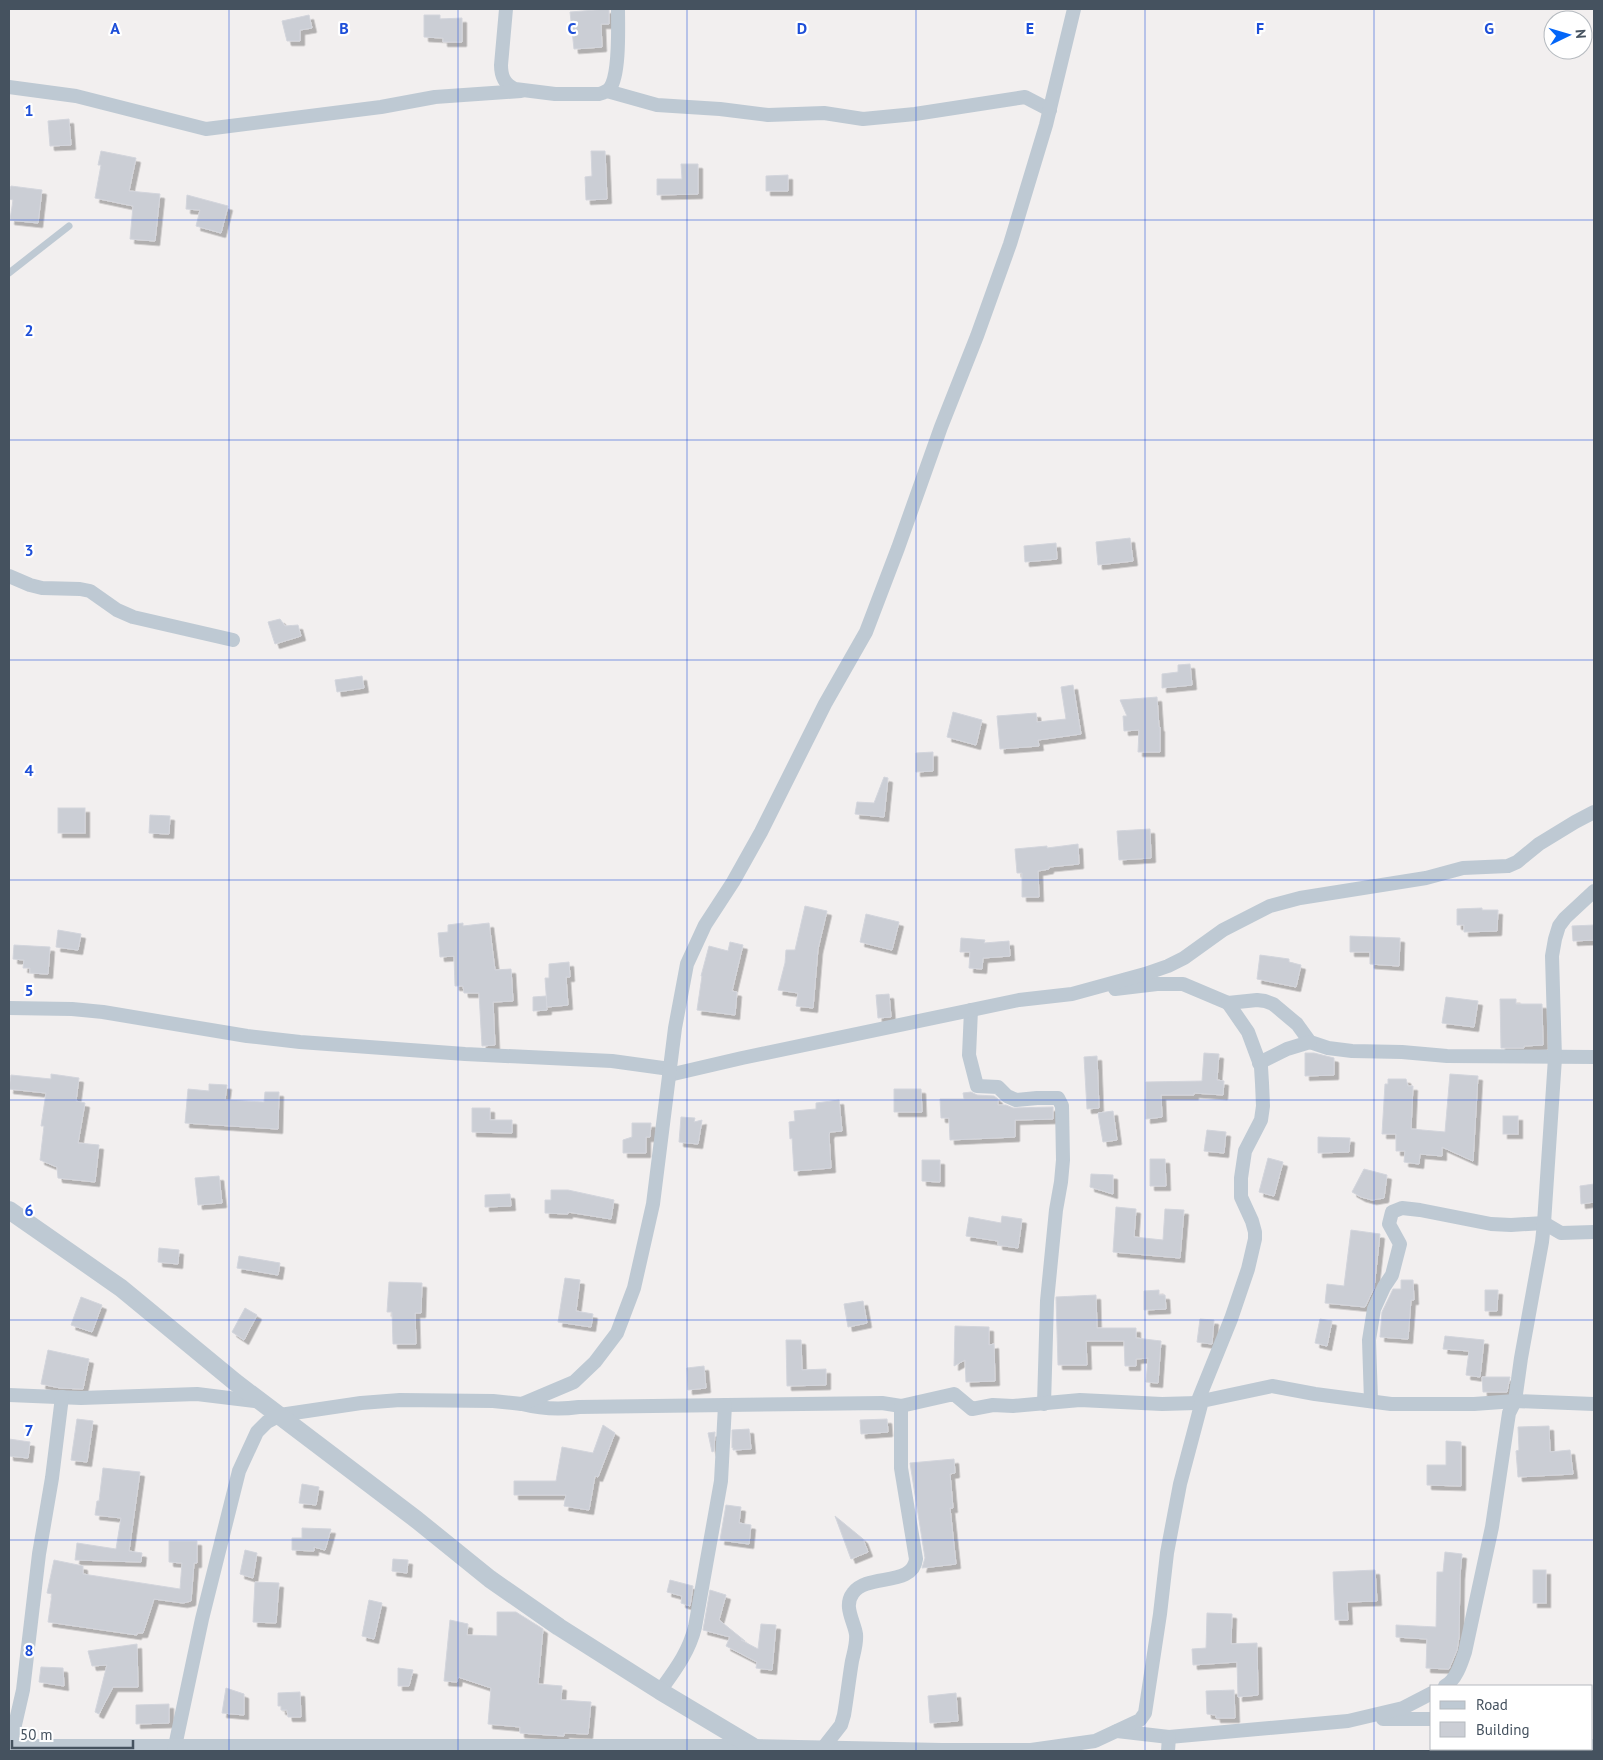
<svg xmlns="http://www.w3.org/2000/svg" width="1603" height="1760" viewBox="0 0 1603 1760" font-family="'PT Sans',sans-serif">
<defs>
<filter id="shadow"><feDropShadow dx="4.5" dy="4.5" stdDeviation="0" flood-color="#0004"/></filter>
</defs>
<rect width="100%" height="100%" fill="#f2efef"/>
<g fill="#cbced5" stroke="#d3d5dc" filter="url(#shadow)">
<polygon points="608,9 609,9 609,24 601,24 602,47 574,49 570,12"/>
<polygon points="309,15 312,28 300,30 300,41 287,41 282,21"/>
<polygon points="424,15 440,15 440,19 462,18 462,42 443,42 443,38 424,37"/>
<polygon points="69,119 71,145 50,146 48,121"/>
<polygon points="101,151 136,158 129,191 160,194 155,241 130,239 133,206 95,198 101,165 98,165"/>
<polygon points="591,151 605,151 607,199 586,200 585,177 592,176"/>
<polygon points="681,164 698,164 698,194 657,195 657,179 682,179"/>
<polygon points="788,175 788,191 766,191 766,176"/>
<polygon points="11,186 42,190 38,223 10,220 13,200 9,199 9,192"/>
<polygon points="187,195 228,206 221,233 196,226 200,210 186,209"/>
<polygon points="1130,538 1133,561 1098,565 1096,542"/>
<polygon points="1056,543 1057,559 1025,562 1024,546"/>
<polygon points="280,619 285,626 298,625 301,636 275,644 268,622"/>
<polygon points="1190,664 1192,685 1162,688 1162,674 1178,672 1178,665"/>
<polygon points="362,676 364,688 337,692 335,680"/>
<polygon points="1073,685 1081,734 1038,740 1039,746 1000,749 997,716 1036,713 1037,722 1066,719 1061,687"/>
<polygon points="1157,697 1159,727 1160,727 1160,752 1138,752 1139,730 1124,731 1123,716 1127,716 1120,700"/>
<polygon points="953,712 982,720 976,745 947,737"/>
<polygon points="933,752 933,771 916,772 916,753"/>
<polygon points="884,777 888,778 884,817 855,814 857,802 874,803"/>
<rect x="58" y="808" width="27" height="25"/>
<polygon points="150,815 170,816 169,834 149,833"/>
<polygon points="1150,829 1151,858 1119,860 1117,831"/>
<polygon points="1078,844 1079,864 1049,867 1049,869 1038,871 1039,897 1022,897 1022,873 1017,873 1015,849 1047,846 1047,848"/>
<polygon points="805,906 827,911 818,949 813,1008 796,1006 798,993 778,990 785,963 786,950 795,950"/>
<polygon points="1482,908 1482,910 1498,910 1497,931 1464,932 1464,925 1457,925 1457,909"/>
<polygon points="866,914 899,922 892,950 860,942"/>
<polygon points="463,923 463,926 489,923 495,970 511,969 513,1001 493,1002 495,1045 482,1046 479,993 464,993 463,986 455,986 454,956 440,957 438,933 448,932 448,925"/>
<polygon points="1594,925 1594,940 1573,941 1572,926"/>
<polygon points="58,930 81,934 78,950 56,947"/>
<polygon points="1350,936 1400,938 1399,966 1370,964 1370,952 1350,952"/>
<polygon points="961,938 985,940 984,943 1009,941 1010,956 983,958 982,969 969,968 970,952 960,952"/>
<polygon points="730,942 743,945 732,991 737,992 735,1015 697,1010 702,976 701,976 709,946 728,951"/>
<polygon points="14,945 50,947 48,974 30,973 30,968 23,968 24,960 13,959"/>
<polygon points="1260,955 1289,959 1289,962 1301,965 1296,987 1257,979"/>
<polygon points="569,962 570,977 566,977 568,1005 547,1007 545,978 549,978 549,964"/>
<polygon points="889,994 891,1017 878,1018 876,995"/>
<polygon points="546,996 547,1010 533,1011 533,997"/>
<polygon points="1446,997 1478,1001 1474,1027 1442,1023"/>
<polygon points="1500,999 1516,999 1516,1004 1542,1004 1543,1045 1524,1046 1524,1048 1501,1048"/>
<polygon points="1204,1053 1219,1054 1217,1080 1224,1081 1223,1095 1194,1093 1194,1095 1161,1095 1162,1117 1146,1119 1146,1082 1202,1081"/>
<polygon points="1305,1053 1314,1053 1334,1058 1334,1075 1305,1076"/>
<polygon points="1097,1056 1099,1108 1087,1109 1084,1057"/>
<polygon points="51,1074 79,1078 76,1101 85,1103 78,1143 99,1145 95,1182 58,1178 57,1167 40,1160 44,1126 41,1126 46,1093 9,1089 11,1075 51,1079"/>
<polygon points="1450,1074 1478,1076 1473,1161 1442,1147 1442,1156 1420,1154 1419,1164 1404,1162 1405,1151 1396,1151 1396,1134 1382,1134 1385,1084 1388,1084 1388,1079 1406,1079 1408,1086 1413,1086 1411,1129 1445,1132"/>
<polygon points="209,1084 227,1085 225,1100 264,1102 265,1092 279,1092 278,1129 185,1123 188,1089 209,1091"/>
<polygon points="894,1089 921,1089 922,1112 894,1112"/>
<polygon points="971,1092 977,1095 994,1096 998,1099 998,1105 1006,1105 1013,1108 1053,1107 1053,1119 1015,1120 1015,1137 950,1140 949,1118 941,1118 940,1099 964,1099 963,1093"/>
<polygon points="839,1100 842,1131 830,1132 829,1135 831,1168 794,1171 792,1138 790,1139 789,1122 795,1121 794,1111 816,1109 816,1103"/>
<polygon points="472,1108 490,1108 490,1120 512,1120 512,1133 472,1132"/>
<polygon points="1113,1111 1117,1140 1103,1142 1098,1113"/>
<rect x="1503" y="1116" width="15" height="18"/>
<polygon points="681,1117 695,1118 694,1122 702,1120 698,1144 679,1142"/>
<polygon points="632,1123 651,1123 650,1137 646,1137 646,1153 623,1153 623,1140 632,1137"/>
<polygon points="1207,1130 1226,1132 1224,1153 1204,1151"/>
<polygon points="1318,1137 1350,1138 1349,1152 1318,1153"/>
<polygon points="1268,1158 1283,1162 1274,1196 1259,1192"/>
<polygon points="1150,1159 1165,1159 1166,1186 1150,1186"/>
<polygon points="922,1160 940,1160 940,1182 922,1181"/>
<polygon points="1364,1169 1387,1175 1384,1198 1372,1200 1361,1197 1352,1192"/>
<polygon points="1091,1174 1113,1175 1113,1194 1090,1187"/>
<polygon points="219,1176 222,1203 198,1205 195,1178"/>
<polygon points="1594,1184 1594,1202 1581,1204 1580,1186"/>
<polygon points="551,1190 568,1190 614,1200 611,1219 568,1212 568,1214 545,1213 545,1200 551,1200"/>
<polygon points="510,1194 511,1206 485,1207 485,1195"/>
<polygon points="1116,1207 1136,1209 1134,1237 1163,1240 1165,1209 1184,1210 1180,1258 1113,1252"/>
<polygon points="1002,1216 1022,1219 1018,1248 998,1245 998,1241 966,1236 969,1217 1001,1223"/>
<polygon points="1351,1230 1380,1234 1374,1288 1365,1307 1325,1303 1327,1284 1344,1286"/>
<polygon points="159,1248 179,1250 178,1264 158,1262"/>
<polygon points="239,1256 280,1263 278,1275 237,1268"/>
<polygon points="565,1278 580,1280 576,1311 593,1314 591,1327 558,1322"/>
<polygon points="1401,1280 1413,1280 1414,1300 1411,1300 1408,1339 1380,1337 1382,1312 1393,1289 1401,1289"/>
<polygon points="389,1282 422,1283 421,1313 415,1313 416,1344 393,1344 392,1312 387,1312"/>
<polygon points="1159,1290 1159,1295 1165,1295 1166,1309 1144,1310 1144,1291"/>
<polygon points="1485,1290 1498,1290 1497,1311 1485,1311"/>
<polygon points="1096,1295 1097,1328 1136,1328 1136,1338 1161,1341 1158,1383 1146,1382 1148,1358 1136,1359 1136,1366 1125,1366 1124,1341 1086,1341 1087,1365 1058,1365 1056,1297"/>
<polygon points="81,1297 102,1305 92,1332 71,1325"/>
<polygon points="863,1301 867,1323 848,1327 844,1304"/>
<polygon points="245,1308 257,1315 244,1340 232,1332"/>
<polygon points="1200,1319 1214,1320 1212,1344 1197,1342"/>
<polygon points="1320,1319 1332,1321 1327,1346 1315,1343"/>
<polygon points="955,1326 989,1327 989,1345 994,1344 995,1381 966,1382 965,1360 954,1366"/>
<polygon points="1445,1336 1484,1340 1480,1377 1466,1375 1469,1351 1443,1349"/>
<polygon points="786,1340 801,1340 802,1370 826,1369 826,1385 787,1386"/>
<polygon points="48,1350 89,1359 83,1389 60,1388 41,1384"/>
<polygon points="704,1366 706,1388 688,1390 687,1368"/>
<polygon points="1482,1377 1510,1377 1507,1392 1483,1392"/>
<polygon points="77,1419 93,1421 87,1462 71,1460"/>
<polygon points="887,1419 888,1432 861,1434 860,1420"/>
<polygon points="603,1425 615,1433 598,1477 595,1476 589,1510 564,1506 566,1495 514,1495 514,1481 556,1481 562,1447 593,1453"/>
<polygon points="1549,1426 1550,1452 1570,1450 1573,1474 1518,1477 1516,1451 1519,1450 1518,1427"/>
<polygon points="749,1429 751,1449 733,1450 733,1447 732,1448 732,1430"/>
<polygon points="715,1432 714,1451 712,1452 708,1433"/>
<polygon points="9,1439 30,1442 28,1458 9,1456"/>
<polygon points="1446,1441 1461,1442 1461,1486 1427,1485 1427,1465 1446,1465"/>
<polygon points="954,1459 955,1473 950,1474 953,1508 950,1508 956,1564 922,1568 925,1558 910,1463"/>
<polygon points="103,1468 140,1472 129,1551 142,1553 141,1562 75,1560 77,1543 116,1549 121,1518 95,1515 97,1501 99,1501"/>
<polygon points="302,1484 319,1487 316,1505 299,1503"/>
<polygon points="726,1505 741,1507 739,1523 751,1525 749,1544 720,1540"/>
<polygon points="835,1516 863,1539 868,1552 851,1559"/>
<polygon points="302,1528 331,1529 325,1550 314,1547 314,1551 292,1550 292,1538 302,1538"/>
<polygon points="169,1541 197,1541 197,1563 194,1563 191,1601 183,1603 154,1599 143,1633 137,1633 137,1635 48,1622 52,1594 47,1593 54,1560 83,1566 83,1574 180,1589 182,1563 169,1562"/>
<polygon points="245,1550 257,1553 253,1578 240,1574"/>
<polygon points="1445,1552 1462,1554 1460,1575 1459,1637 1457,1650 1449,1669 1426,1668 1427,1639 1396,1637 1396,1625 1436,1627 1437,1572 1443,1572"/>
<polygon points="393,1559 408,1560 407,1573 392,1571"/>
<polygon points="1375,1570 1377,1601 1347,1602 1348,1620 1335,1620 1333,1572"/>
<rect x="1533" y="1570" width="13" height="33"/>
<polygon points="670,1580 693,1586 690,1606 681,1603 682,1596 667,1592"/>
<polygon points="255,1582 279,1583 276,1623 253,1622"/>
<polygon points="710,1590 726,1595 719,1620 745,1641 741,1640 758,1649 761,1624 776,1625 772,1670 756,1668 757,1662 726,1646 730,1637 703,1630"/>
<polygon points="369,1600 382,1603 374,1639 362,1636"/>
<polygon points="497,1612 516,1612 543,1629 538,1684 562,1686 561,1700 591,1702 588,1734 564,1733 564,1736 520,1733 520,1727 488,1724 491,1688 458,1677 457,1682 444,1681 450,1620 468,1624 467,1635 497,1636"/>
<polygon points="1207,1613 1232,1614 1231,1644 1257,1643 1258,1695 1238,1697 1237,1662 1193,1665 1192,1649 1206,1648"/>
<polygon points="137,1644 138,1687 113,1687 99,1714 95,1712 107,1665 92,1666 88,1651"/>
<polygon points="41,1667 63,1668 64,1686 39,1682"/>
<polygon points="398,1668 413,1670 409,1686 398,1686"/>
<polygon points="226,1688 244,1694 244,1715 222,1713"/>
<polygon points="1234,1690 1235,1718 1216,1718 1216,1715 1207,1714 1206,1691"/>
<polygon points="300,1692 301,1717 288,1717 287,1710 281,1710 281,1706 278,1706 278,1693"/>
<polygon points="956,1693 958,1721 930,1723 928,1696"/>
<polygon points="169,1704 169,1723 136,1724 136,1705"/>
</g>
<g fill="none" stroke-linecap="round" stroke-linejoin="round">
<polyline stroke="#bec9d3" stroke-width="7" points="9,273 69,226"/>
<g stroke="#bec9d3" stroke-width="14">
<path d="M506 9 501 65C501 76 504 84 515 89L555 94H599C603 93 607 92 610 88 620 74 618 26 618 9"/>
<polyline points="9,87 76,96 206,129 381,107 435,97 521,91"/>
<polyline points="607,91 657,105 720,109 768,115 824,113 863,119 915,114 1025,97 1050,110"/>
<polyline points="9,576 30,585 42,588 80,589 90,591 117,610 133,617 233,640"/>
<polyline points="1115,989 1157,984 1183,984 1228,1003 1257,1000 1265,1001 1273,1004 1297,1024 1310,1042 1328,1048 1352,1051 1402,1052 1447,1056 1594,1057"/>
<polyline points="9,1008 72,1009 103,1012 247,1036 300,1042 465,1054 612,1061 670,1069"/>
<polyline points="971,1010 969,1055 977,1086 998,1087 1007,1096 1016,1100 1037,1098 1058,1098 1062,1106 1063,1160 1061,1182 1056,1210 1047,1301 1044,1404"/>
<polyline points="1259,1063 1287,1049 1310,1042"/>
<polyline points="669,1075 742,1058 1019,1000 1072,994 1145,974 1168,966 1184,958 1223,930 1270,906 1300,898 1426,878 1463,868 1508,866 1517,862 1539,844 1575,822 1594,812"/>
<polyline points="9,1395 81,1398 197,1394 262,1402"/>
<polyline points="1201,1401 1197,1403 1231,1319 1248,1269 1255,1239 1255,1232 1252,1221 1241,1197 1241,1178 1245,1151 1261,1120 1263,1106 1262,1083 1261,1067 1248,1032 1228,1003"/>
<polyline points="1371,1401 1369,1340 1374,1309 1384,1287 1392,1275 1400,1244 1389,1224 1392,1212 1402,1208 1420,1210 1491,1224 1511,1225 1544,1223 1561,1233 1594,1232"/>
<path d="M522 1404C542 1409 558 1410 579 1407L882 1403 901 1406 954 1394 972 1409 993 1405 1013 1406 1080 1400 1162 1404 1197 1403"/>
<path d="M1445 1686C1456 1680 1461 1664 1465 1652L1492 1527 1509 1413 1515 1401 1521 1358 1542 1242 1544 1223 1555 1058 1552 956 1555 939 1559 926 1565 918 1594 891"/>
<path d="M660 1691C675 1670 689 1652 695 1627L721 1481 725 1405"/>
<polyline points="1383,1719 1432,1719"/>
<polyline points="1117,1731 1169,1737 1348,1721 1403,1708 1432,1693"/>
<polyline points="9,1746 752,1746 942,1750 1031,1750 1095,1741 1140,1720 1145,1713 1160,1614 1167,1553 1180,1484 1202,1401 1272,1386 1315,1394 1391,1404 1474,1404 1515,1401 1594,1404"/>
<polyline points="1592,1747 1594,1746"/>
<path d="M823 1748 841 1725 844 1715C847 1697 849 1679 852 1661 854 1652 857 1643 856 1634 854 1621 843 1606 853 1593 867 1573 913 1587 916 1559L901 1468V1406"/>
<polyline points="9,1751 23,1690 39,1554 52,1478 62,1397"/>
<polyline points="174,1751 202,1619 239,1471 257,1432 267,1422 280,1415 361,1403 400,1400 493,1401 522,1404 574,1382 595,1362 617,1333 634,1288 653,1204 675,1028 687,964 705,925 733,882 761,832 825,704 866,632 898,548 941,427 977,336 1010,244 1046,125 1074,9"/>
<polyline points="1168,1751 1169,1737"/>
</g>
<polyline stroke="#bec9d3" stroke-width="18" points="9,1210 121,1288 235,1382 417,1520 490,1579 559,1627 660,1691 752,1746 759,1751"/>
</g>
<path fill="none" stroke="#1d4ed8" stroke-width="1" stroke-opacity="0.55" d="M229 9V1751M458 9V1751M687 9V1751M916 9V1751M1145 9V1751M1374 9V1751M9 220H1594M9 440H1594M9 660H1594M9 880H1594M9 1100H1594M9 1320H1594M9 1540H1594"/>
<g font-size="16" text-anchor="middle" font-weight="bold" fill="#1d4ed8" stroke="#fff" stroke-width="4.5" stroke-linejoin="round" paint-order="stroke">
<text x="115" y="34">A</text>
<text x="344" y="34">B</text>
<text x="572" y="34">C</text>
<text x="802" y="34">D</text>
<text x="1030" y="34">E</text>
<text x="1260" y="34">F</text>
<text x="1489" y="34">G</text>
<text x="29" y="116">1</text>
<text x="29" y="336">2</text>
<text x="29" y="556">3</text>
<text x="29" y="776">4</text>
<text x="29" y="996">5</text>
<text x="29" y="1216">6</text>
<text x="29" y="1436">7</text>
<text x="29" y="1656">8</text>
</g>
<rect width="1603" height="1760" fill="none" stroke="#45525f" stroke-width="20"/>
<rect x="1430" y="1685" width="162" height="65" fill="#ffffff" stroke="#b5babf"/>
<rect x="1440" y="1701" width="25" height="8" fill="#bec9d3" stroke="#b5babf"/>
<text x="1476" y="1710" font-size="15" fill="#45525f">Road</text>
<rect x="1440" y="1722" width="25" height="15" fill="#cbced5" stroke="#b5babf"/>
<text x="1476" y="1735" font-size="15" fill="#45525f">Building</text>
<g transform="translate(1568 35) rotate(85)"><circle r="24" fill="#ffffff" stroke="#b5babf"/>
<path d="M0-4L9 19L0 12L-9 19Z" fill="#0366f8"/>
<text y="-8" font-size="14" font-weight="bold" text-anchor="middle" fill="#45525f">N</text>
</g>
<path d="M12 1740v8h121v-8" fill="none" stroke="#45525f" stroke-width="2.5"/>
<text x="20" y="1740" font-size="15" fill="#45525f" stroke="#ffffff" stroke-width="4" paint-order="stroke">50 m</text>
</svg>
